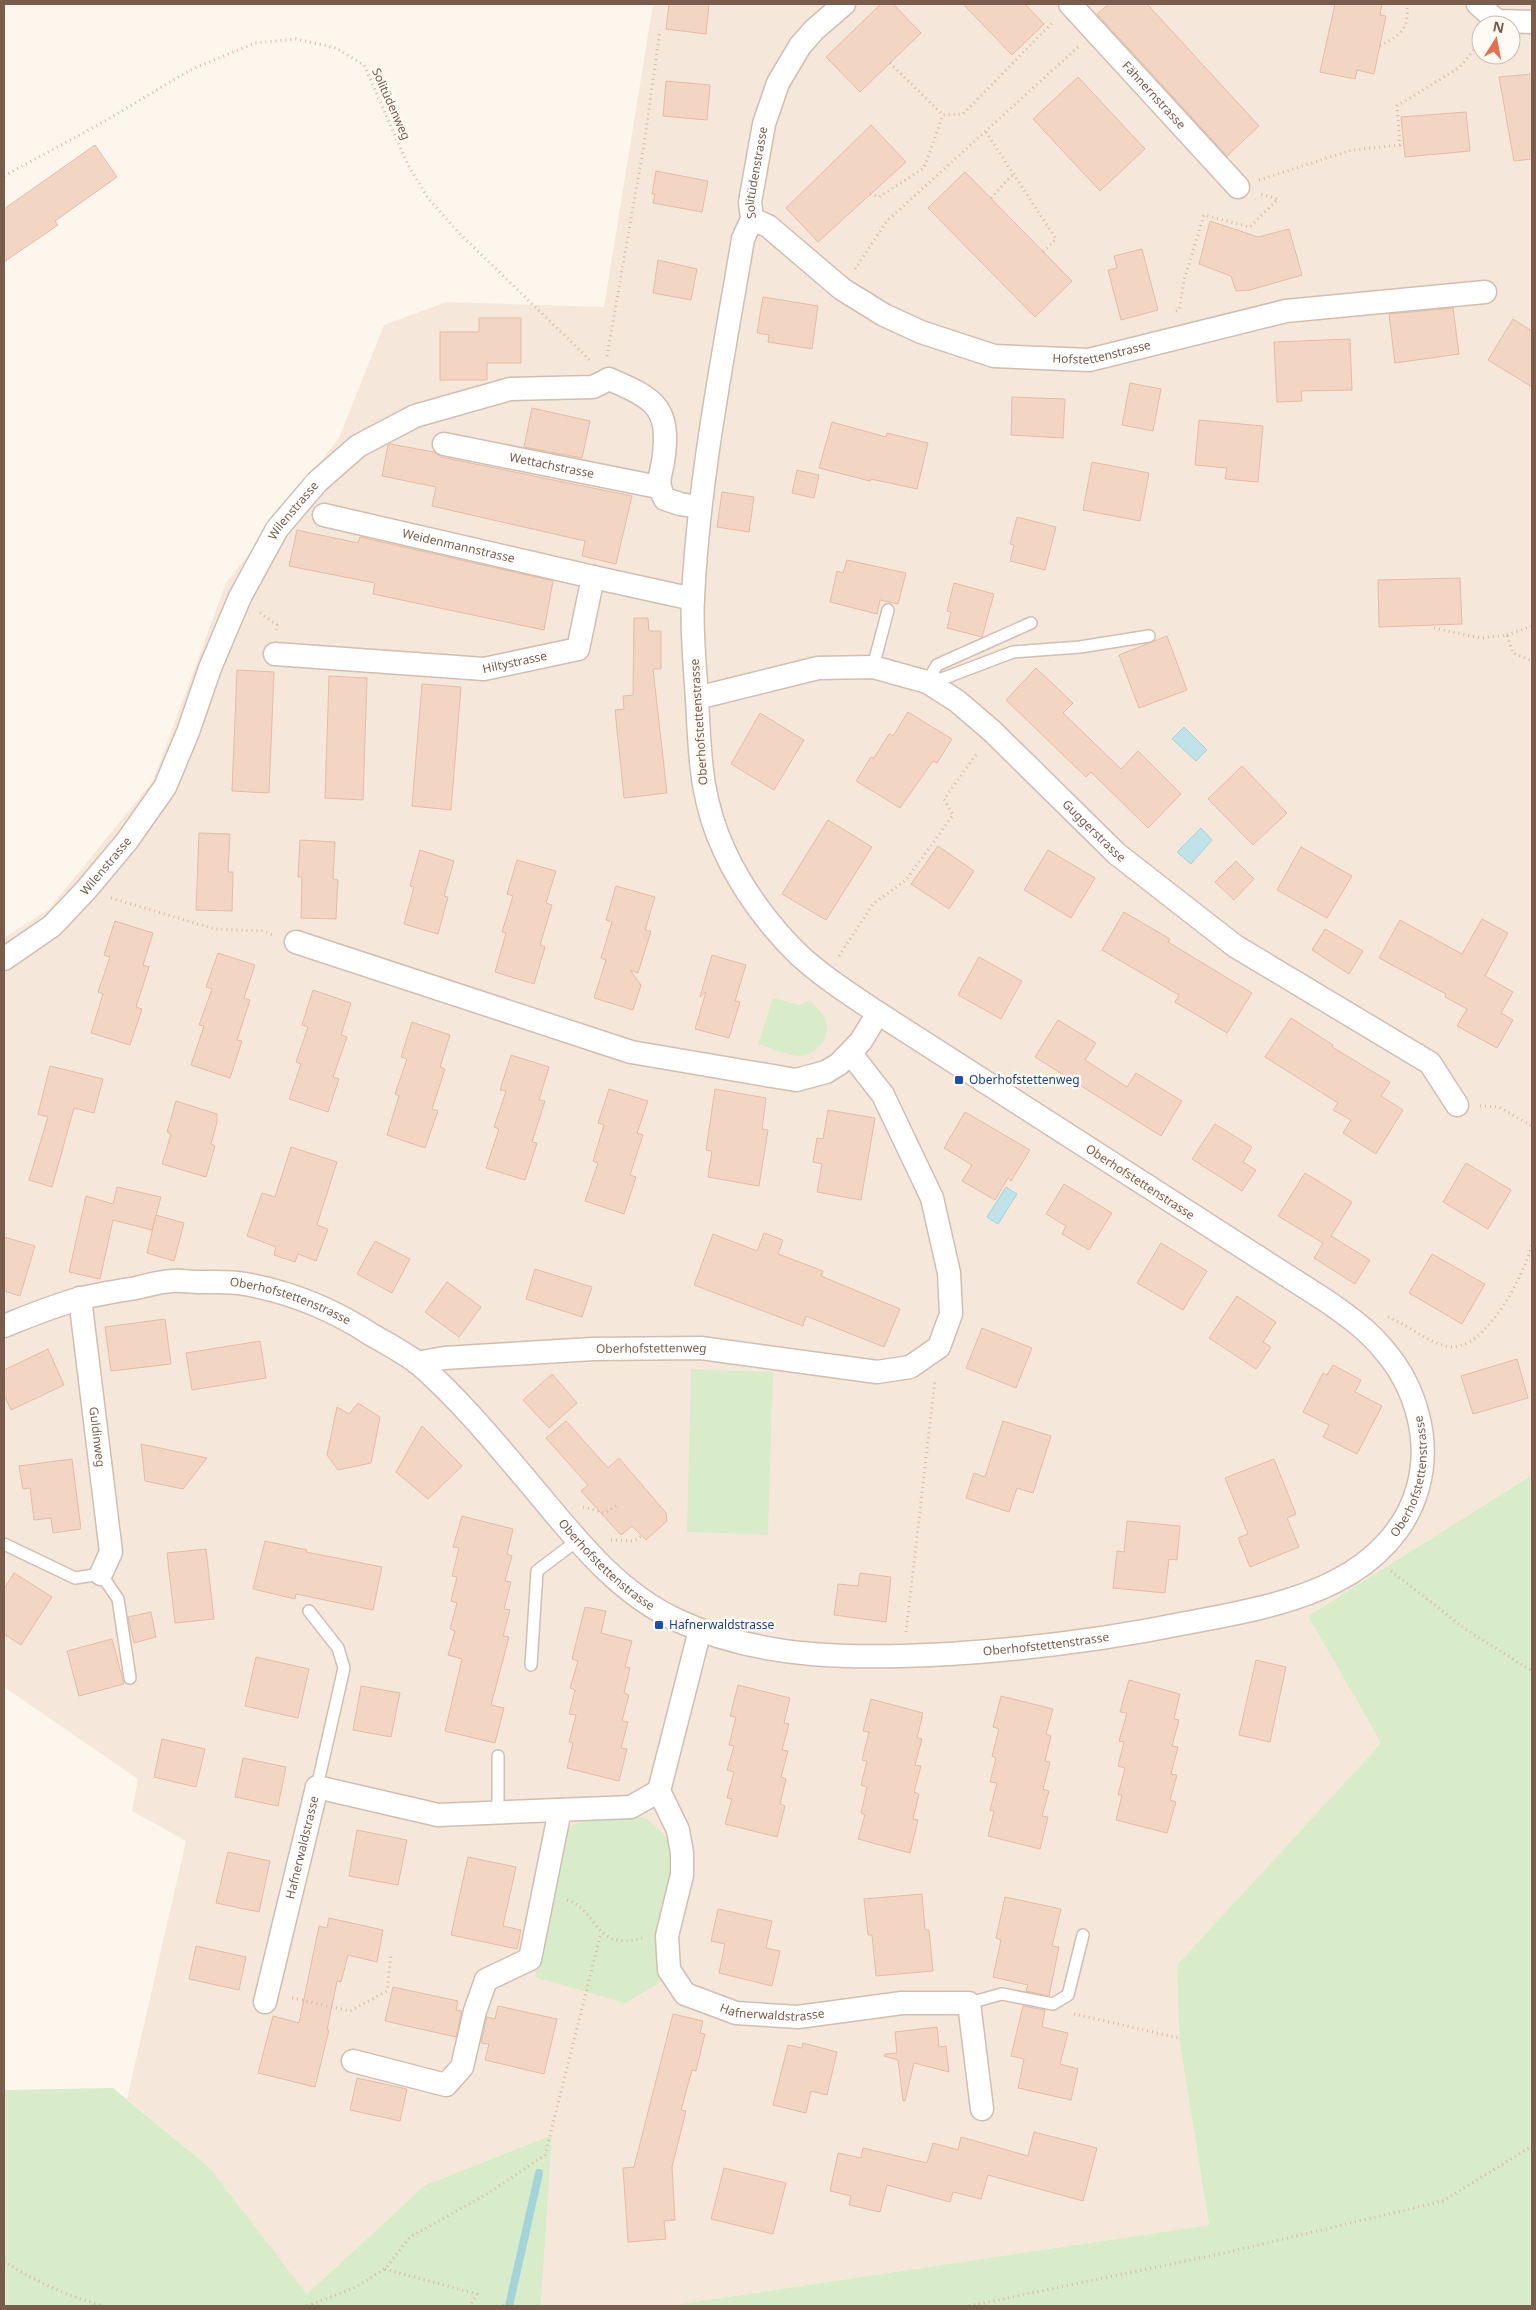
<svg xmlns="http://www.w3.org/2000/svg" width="1536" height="2310" viewBox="0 0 1536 2310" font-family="'Noto Sans',sans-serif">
<rect width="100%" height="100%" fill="#fdf6ec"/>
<path fill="#f5e8da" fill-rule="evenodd" d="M653 4H1532V1475L1308 1616 1381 1743 1177 1965 1179 2038 1209 2225 667 2306H541L552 2135 425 2185 307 2294 210 2168 127 2099 186 1841 132 1811 138 1779 4 1687V938L48 910 153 781 226 583 339 438 384 325 446 302 604 307ZM1481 25H1511V55H1481Z"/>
<g fill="#d8ecc9">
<path d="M773 998 800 1005 810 1000C815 1006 824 1014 826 1021 831 1038 816 1056 799 1056 786 1055 771 1048 758 1044Z"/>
<polygon points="691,1369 773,1372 768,1535 687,1532"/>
<polygon points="1532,1475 1532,2306 667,2306 1209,2225 1179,2038 1177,1965 1381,1743 1308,1616"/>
<polygon points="644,1817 672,1841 673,1864 656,1934 659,1983 625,2003 535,1977 569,1827 591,1818"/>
<polygon points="113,2088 210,2168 307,2294 425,2185 552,2135 541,2306 4,2306 4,2090"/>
</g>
<g fill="#bfe3e8" stroke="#a5d3da">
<polygon points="1184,727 1207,750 1196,761 1172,739"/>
<polygon points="1201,828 1212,840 1191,864 1177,852"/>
<polygon points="1006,1187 1017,1194 998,1224 987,1217"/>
</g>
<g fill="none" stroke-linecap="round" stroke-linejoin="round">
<polyline stroke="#a5d3da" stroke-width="8" points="509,2306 539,2173"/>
</g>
<g fill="#f3d5c3" stroke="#e6bba3">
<polygon points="669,4 709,4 706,34 666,29"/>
<polygon points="881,4 893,4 921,33 860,92 826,57"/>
<polygon points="963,4 1025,4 1044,24 1012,55"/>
<polygon points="1109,4 1147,4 1259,126 1227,156 1097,14"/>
<polygon points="1335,4 1382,4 1380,15 1386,16 1374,74 1357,70 1355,79 1320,72"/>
<polygon points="1532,74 1532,159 1514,161 1499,77"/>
<polygon points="1078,77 1145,149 1100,191 1033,119"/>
<polygon points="666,81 710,85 707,120 663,116"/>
<polygon points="1466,112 1470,151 1405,157 1401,117"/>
<polygon points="871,125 906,162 818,242 786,208"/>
<polygon points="95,145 117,177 55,221 58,225 4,262 4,209"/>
<polygon points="656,171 708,181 702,212 653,203 655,194 652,194"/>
<polygon points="965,172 1072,281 1035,317 928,208"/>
<polygon points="1210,221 1258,237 1289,229 1302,275 1250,290 1236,291 1231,276 1199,264"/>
<polygon points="1142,249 1158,310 1121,320 1108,270 1117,268 1114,256"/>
<polygon points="658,260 697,269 691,300 653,293"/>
<polygon points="763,297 818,306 812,349 768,342 769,335 757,333"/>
<polygon points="1453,308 1459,354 1395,363 1389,314"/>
<polygon points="479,318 521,318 521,363 487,363 487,380 440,380 440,332 479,332"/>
<polygon points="1513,319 1532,331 1532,387 1488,360"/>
<polygon points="1350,339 1352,390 1301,391 1302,401 1277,402 1274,342"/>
<polygon points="1130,383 1161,389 1153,431 1122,425"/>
<polygon points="1012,397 1065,399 1063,438 1011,435"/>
<polygon points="532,408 590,421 582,458 524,447"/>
<polygon points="1199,420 1263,426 1258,482 1225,479 1227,468 1195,465"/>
<polygon points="832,422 886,437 887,433 928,443 917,489 871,479 870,481 819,468"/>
<polygon points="390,444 434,452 441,457 632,496 616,564 582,556 585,541 432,506 436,487 382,476 388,445"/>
<polygon points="1092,462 1149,473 1140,521 1083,510"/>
<polygon points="797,470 819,475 814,498 792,493"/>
<polygon points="722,492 754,497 749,532 717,527"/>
<polygon points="1017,517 1056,527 1045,570 1010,561 1014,545 1010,544"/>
<polygon points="297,530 358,543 360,537 553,581 544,630 373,594 375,583 289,566"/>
<polygon points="847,560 906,573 898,604 880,600 877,614 830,602 837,571 843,573"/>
<polygon points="1460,578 1462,624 1379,627 1378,580"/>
<polygon points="954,583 994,594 982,637 947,628 951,612 947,611"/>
<polygon points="634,618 648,618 649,631 661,631 661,669 653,669 667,793 624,798 615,710 624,709 623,696 633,695"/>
<polygon points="1167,636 1187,690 1139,708 1119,655"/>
<polygon points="1036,668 1073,703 1063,713 1121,769 1138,751 1181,794 1148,828 1091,772 1086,777 1006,700"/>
<polygon points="237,670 274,672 269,793 232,791"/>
<polygon points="329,676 367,678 363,800 325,798"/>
<polygon points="422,684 461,687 451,810 412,806"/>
<polygon points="908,712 952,739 937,763 933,761 900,808 856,781 871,757 874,758 889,734 893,736"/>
<polygon points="760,713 804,740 774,790 731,764"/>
<polygon points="1242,766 1287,813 1253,845 1208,799"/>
<polygon points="828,820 872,847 826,920 782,894"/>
<polygon points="199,833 230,834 228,872 233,872 232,911 196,910"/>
<polygon points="300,840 335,842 333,879 338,880 336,919 301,918 302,877 298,877"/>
<polygon points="938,846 974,871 949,909 911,884"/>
<polygon points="1301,847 1352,876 1327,918 1277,890"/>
<polygon points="420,850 454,861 444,896 448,897 438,934 404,924 414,887 410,886"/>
<polygon points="1048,850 1095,878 1071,918 1024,890"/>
<polygon points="517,860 556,871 546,903 552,905 540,945 545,947 534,984 495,972 506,933 502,932 513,896 507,894"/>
<polygon points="1236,861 1254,879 1234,900 1215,882"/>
<polygon points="616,886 655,897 645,930 651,931 638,973 630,970 641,985 633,1010 594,998 606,960 601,958 612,922 606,920"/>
<polygon points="1124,912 1170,939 1168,942 1252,993 1227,1033 1175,1002 1179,995 1102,950"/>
<polygon points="1482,919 1508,933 1485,976 1513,992 1501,1013 1513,1020 1497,1048 1457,1026 1467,1009 1445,997 1446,994 1379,958 1400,920 1462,954"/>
<polygon points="115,921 153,933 143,965 149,967 136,1007 142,1009 130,1045 91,1033 103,994 98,992 110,957 104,955"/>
<polygon points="1325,929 1363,951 1349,974 1312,950"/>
<polygon points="218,953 255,965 244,998 250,1000 237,1040 242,1041 230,1078 191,1065 204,1026 199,1025 212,989 206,987"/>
<polygon points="712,955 746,965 735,1001 740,1002 729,1038 695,1029 706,992 700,997"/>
<polygon points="979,957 1022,981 1001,1019 958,995"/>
<polygon points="313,990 351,1003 341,1035 347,1037 333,1077 339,1079 328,1112 289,1099 301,1064 296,1062 308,1027 302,1025"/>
<polygon points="1291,1018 1333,1045 1332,1047 1390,1082 1381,1096 1403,1110 1376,1154 1343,1133 1351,1120 1333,1110 1338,1103 1265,1057"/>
<polygon points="1058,1020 1096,1043 1085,1060 1127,1087 1136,1073 1182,1101 1161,1136 1035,1057"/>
<polygon points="412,1022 450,1035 440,1067 445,1069 432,1109 438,1111 425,1148 387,1135 399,1096 395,1094 407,1059 401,1057"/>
<polygon points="511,1055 549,1067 539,1100 545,1101 532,1142 537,1143 525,1180 486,1168 499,1129 494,1127 506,1091 500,1090"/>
<polygon points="50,1066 103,1079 94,1113 74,1108 52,1187 29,1180 48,1117 38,1114"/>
<polygon points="609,1089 648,1101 637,1133 643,1135 630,1175 636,1177 624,1214 585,1201 598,1163 593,1161 604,1125 598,1123"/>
<polygon points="715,1089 766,1098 762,1129 768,1130 759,1186 708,1177 712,1151 706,1150"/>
<polygon points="176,1101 217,1114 217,1122 211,1144 215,1146 206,1177 162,1164 171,1134 167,1132"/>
<polygon points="828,1110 875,1118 861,1200 817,1192 822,1164 813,1162 817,1138 823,1139"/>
<polygon points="965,1112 1030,1150 1011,1181 1008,1178 995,1200 962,1181 972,1165 944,1148"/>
<polygon points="1215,1124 1252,1147 1243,1162 1256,1170 1242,1191 1192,1159"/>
<polygon points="291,1147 337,1162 317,1225 328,1229 316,1261 298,1254 295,1262 274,1255 276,1247 247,1236 262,1193 275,1197"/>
<polygon points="1466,1163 1511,1190 1488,1229 1443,1202"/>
<polygon points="1305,1173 1352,1202 1331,1236 1370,1260 1355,1284 1314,1258 1323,1243 1278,1216"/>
<polygon points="1064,1184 1112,1213 1089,1250 1062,1234 1066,1226 1046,1214"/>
<polygon points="117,1187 161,1197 152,1230 113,1220 100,1279 69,1272 86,1196 113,1204"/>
<polygon points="156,1215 184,1223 174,1261 147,1253"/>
<polygon points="764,1233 783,1240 778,1254 823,1271 821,1276 900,1309 884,1347 806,1316 803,1326 694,1285 713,1234 757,1251"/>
<polygon points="4,1237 35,1246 20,1296 4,1291"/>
<polygon points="375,1241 410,1259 392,1293 357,1274"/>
<polygon points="1161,1243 1207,1271 1183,1310 1137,1283"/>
<polygon points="1432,1254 1485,1284 1462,1324 1409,1293"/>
<polygon points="535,1269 592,1287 582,1317 526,1299"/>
<polygon points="447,1282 481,1307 459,1337 425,1312"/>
<polygon points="1237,1296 1276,1322 1263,1342 1271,1347 1256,1369 1209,1338"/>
<polygon points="165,1319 171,1364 111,1371 105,1327"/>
<polygon points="982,1328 1032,1348 1016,1388 966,1368"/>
<polygon points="260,1341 266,1378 192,1390 186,1353"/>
<polygon points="48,1349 64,1385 11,1410 4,1395 4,1370"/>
<polygon points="1517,1359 1528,1398 1473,1414 1461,1376"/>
<polygon points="1333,1365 1361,1380 1355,1392 1382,1406 1357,1454 1323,1437 1329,1425 1303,1412 1323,1373 1327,1375"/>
<polygon points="552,1374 577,1403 549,1428 523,1400"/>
<polygon points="358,1403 380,1417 371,1463 338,1470 327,1455 337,1407 349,1414"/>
<polygon points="566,1421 608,1468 619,1458 666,1513 667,1521 646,1540 632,1526 621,1535 581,1491 588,1485 546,1438"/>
<polygon points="1003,1421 1051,1436 1033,1493 1017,1488 1009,1512 966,1498 974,1473 985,1477"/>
<polygon points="422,1426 462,1466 428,1499 396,1472"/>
<polygon points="141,1444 207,1458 183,1489 145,1481"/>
<polygon points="72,1459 81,1529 53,1533 51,1518 34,1520 30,1488 23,1489 19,1466"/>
<polygon points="1274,1459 1296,1514 1287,1518 1299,1547 1250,1567 1238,1538 1248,1534 1225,1478"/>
<polygon points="462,1516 513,1529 507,1554 512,1556 505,1581 511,1582 504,1609 510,1610 503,1636 509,1637 491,1705 504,1708 495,1743 445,1731 462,1659 448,1655 455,1631 450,1629 457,1603 451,1601 457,1577 452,1576 459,1548 453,1547"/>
<polygon points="1127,1521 1180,1526 1177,1560 1169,1559 1165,1593 1113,1588 1117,1551 1124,1552"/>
<polygon points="265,1541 307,1550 306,1552 382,1567 373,1610 296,1594 295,1599 253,1589"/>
<polygon points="206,1549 214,1619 175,1623 167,1553"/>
<polygon points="14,1573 52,1597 21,1645 4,1634 4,1589"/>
<polygon points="860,1573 891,1577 886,1622 834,1615 838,1584 858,1586"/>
<polygon points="585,1607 606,1611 601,1633 632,1641 625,1667 630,1668 624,1693 629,1695 622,1721 628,1722 621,1748 627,1749 619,1781 567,1768 573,1743 569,1742 576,1715 569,1714 575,1690 570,1688 578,1661 572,1659"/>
<polygon points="151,1612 156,1637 134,1643 128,1617"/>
<polygon points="112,1639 124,1684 79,1696 67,1651"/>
<polygon points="256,1657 309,1669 298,1718 245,1706"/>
<polygon points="1256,1660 1286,1667 1270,1742 1239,1735"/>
<polygon points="1129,1680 1180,1694 1174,1719 1179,1720 1172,1746 1178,1747 1171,1774 1177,1775 1170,1800 1176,1802 1167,1833 1116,1820 1122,1795 1118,1795 1125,1768 1118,1766 1124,1742 1119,1741 1127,1713 1120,1712"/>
<polygon points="738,1685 790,1698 784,1723 789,1724 782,1750 788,1751 781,1777 786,1779 780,1804 785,1806 777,1837 725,1824 732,1799 727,1798 734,1772 727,1770 734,1746 729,1745 736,1717 730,1716"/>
<polygon points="361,1686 400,1693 391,1737 353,1730"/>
<polygon points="1001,1696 1053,1709 1046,1734 1051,1736 1045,1761 1050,1762 1043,1789 1049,1791 1042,1816 1048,1817 1040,1849 988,1836 994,1811 990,1810 997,1783 990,1782 996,1758 992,1756 999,1729 993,1727"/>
<polygon points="871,1699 923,1713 917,1738 922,1739 915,1765 921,1766 914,1792 919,1794 913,1819 918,1820 910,1853 858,1839 865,1815 861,1813 867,1787 861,1785 867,1761 862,1760 869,1732 863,1731"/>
<polygon points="162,1739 205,1749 196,1787 154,1777"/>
<polygon points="243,1758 286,1767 278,1806 235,1797"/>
<polygon points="357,1830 407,1840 398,1885 349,1876"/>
<polygon points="228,1852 270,1861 259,1912 216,1903"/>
<polygon points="468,1857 516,1867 503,1926 521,1930 517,1949 451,1935"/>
<polygon points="922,1894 925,1930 929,1930 933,1971 876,1976 872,1935 868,1935 864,1899"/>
<polygon points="1005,1897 1061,1909 1052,1946 1059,1947 1049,1996 1026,1991 1028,1985 993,1977 1001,1940 996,1938"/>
<polygon points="718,1909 772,1921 766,1948 780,1951 772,1986 719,1973 725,1944 711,1941"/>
<polygon points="329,1918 383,1930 377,1962 348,1955 341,1982 337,1981 327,2030 329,2030 315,2087 258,2073 273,2016 299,2023 319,1926 327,1928"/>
<polygon points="196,1946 246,1957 239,1990 189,1979"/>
<polygon points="393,1987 458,2001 456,2010 462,2011 456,2037 385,2021"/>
<polygon points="498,2006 557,2019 544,2074 485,2060 489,2044 481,2043 487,2017 495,2019"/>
<polygon points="1023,2006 1045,2010 1042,2027 1068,2033 1060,2064 1078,2069 1071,2100 1018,2088 1024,2059 1011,2056"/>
<polygon points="673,2014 703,2021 700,2033 705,2034 696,2071 692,2070 681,2110 686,2111 672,2167 675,2220 664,2221 666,2239 628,2242 623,2168 634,2167"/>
<polygon points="937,2027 939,2047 946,2046 949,2072 914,2063 905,2101 903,2101 898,2060 884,2056 885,2054 897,2053 895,2032"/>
<polygon points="803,2043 837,2052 827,2095 811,2091 806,2113 773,2105 788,2045 802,2048"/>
<polygon points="357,2078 407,2089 400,2121 350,2110"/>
<polygon points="1034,2132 1097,2148 1083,2201 988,2175 981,2199 953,2192 950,2202 887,2185 880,2212 849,2205 851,2196 830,2191 838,2153 861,2158 863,2148 927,2163 933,2143 958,2150 961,2137 1028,2156"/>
<polygon points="724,2168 786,2183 773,2234 711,2219"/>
</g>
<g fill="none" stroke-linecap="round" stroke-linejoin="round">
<defs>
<g id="lane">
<polyline points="873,667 888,610"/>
<polyline points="927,682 947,677 1013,652 1080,647 1149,636"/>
<polyline points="927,682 937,665 1031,623"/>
<polyline points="4,1544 75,1578 101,1574 118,1599 130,1678"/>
<polyline points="309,1611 338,1648 344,1668 317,1787"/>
<polyline points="531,1665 537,1571 578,1540"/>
<polyline points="498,1756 498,1813"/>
<polyline points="969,2003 1002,1994 1053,2004 1068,1995 1083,1935"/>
</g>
<g id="street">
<path id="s1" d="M1070 4 1238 187"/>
<polyline points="1478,4 1497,21 1532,22"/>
<path id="s2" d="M752 219 768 226 842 289 884 315 921 332 994 356 1089 360 1286 311 1485 292"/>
<path id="s3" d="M444 444 658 487"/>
<path id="s4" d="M324 515 593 577"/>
<path id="s5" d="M275 654 484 669 578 649 593 577 693 599"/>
<path id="s6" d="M697 698 818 668 873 667 927 682 957 701 992 731 1117 854 1235 946 1430 1063 1457 1105"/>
<polyline points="296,942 631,1052 796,1080 826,1072 839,1064 861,1041 878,1013"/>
<path id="s7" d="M4 959 52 926 86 890 127 841 165 787 188 732 210 668 240 597 277 529 317 482 358 446 415 416 510 389 593 387 609 379C656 399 671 408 663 462 660 478 656 483 665 499L680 504 699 507"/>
<path id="s8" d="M80 1298 111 1552 101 1574"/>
<path id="s9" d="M4 1326C29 1316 55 1305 82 1298 99 1294 118 1291 136 1288 147 1285 160 1282 172 1281 181 1280 190 1282 199 1282 214 1282 230 1281 245 1284 290 1292 334 1310 372 1335 388 1344 405 1353 419 1364 458 1398 492 1439 525 1478 570 1531 614 1592 679 1621 762 1660 860 1659 949 1654 1029 1649 1108 1639 1186 1623 1235 1614 1292 1604 1336 1581 1374 1562 1407 1529 1418 1487 1431 1440 1416 1387 1384 1350 1369 1331 1348 1316 1328 1302L878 1013C851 995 823 977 799 955 770 927 742 889 725 852 700 799 700 755 697 699 695 665 691 631 693 597 699 477 723 358 743 239L752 219 750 202 764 124 778 83 800 46 814 30 844 4"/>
<path id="s10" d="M417 1363 444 1358 593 1349 701 1348 877 1372 910 1367 939 1347 951 1314 949 1273 932 1198 883 1095 851 1054"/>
<path id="s11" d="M700 1630 659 1791 678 1830 682 1853V1875L667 1936 669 1970 685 1994 736 2013 798 2017 902 2003H969L982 2109"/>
<path id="s12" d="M265 2002 317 1787 438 1815 631 1807 659 1791"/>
<polyline points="353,2061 446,2085 462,2067 475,2011 486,1980 530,1959 560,1810"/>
</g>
</defs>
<use href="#lane" stroke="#d1beb0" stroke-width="14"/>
<use href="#street" stroke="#d1beb0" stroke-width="25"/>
<g stroke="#d9b8a5" stroke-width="3" stroke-dasharray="1 4" stroke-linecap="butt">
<path d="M1380 46C1401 34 1409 30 1407 4"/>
<polyline points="890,63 943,115"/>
<polyline points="986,132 1056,239 1043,252"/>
<polyline points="4,176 105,121 190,70 255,43 296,39 336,48 364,65 408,165 428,198 457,231 591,361"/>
<polyline points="1259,180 1352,150 1400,145 1397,106 1460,67 1481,41"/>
<polyline points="870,194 879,197 924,168 943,115 963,114 1054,21"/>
<polyline points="991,198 1013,174"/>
<polyline points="855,269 887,221 1078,47"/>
<polyline points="1176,311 1179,310 1184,280 1204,215 1250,227 1278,199 1260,194"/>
<polyline points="607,356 644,145 660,30"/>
<polyline points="260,613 277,625 276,631"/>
<polyline points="1434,628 1480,638 1507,635 1513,653 1532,661"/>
<polyline points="1507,635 1532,626"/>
<polyline points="111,898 215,929 262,931 274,935"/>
<polyline points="839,956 873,904 906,880 953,815 944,799 978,752"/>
<polyline points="1480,1106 1499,1107 1532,1126"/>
<path d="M1388 1317C1409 1325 1425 1341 1446 1346 1484 1356 1524 1274 1532 1245"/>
<polyline points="583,1507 605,1513 616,1506"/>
<polyline points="611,1540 634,1541 642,1536"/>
<polyline points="1391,1571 1468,1631 1532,1671"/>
<polyline points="906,1632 935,1380"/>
<path d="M567 1900C597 1908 593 1952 642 1938"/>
<polyline points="292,1998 350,2011 387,1991 391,1956"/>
<polyline points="1074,2014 1179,2038"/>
<path d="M4 2261C35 2282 68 2296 104 2306"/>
<polyline points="385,2269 477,2294 470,2306"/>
<polyline points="307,2306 352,2289 385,2269 410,2237 487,2194 545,2155 601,1933"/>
<polyline points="503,2306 509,2304 511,2306"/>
<polyline points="969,2306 1229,2252 1443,2201 1532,2146"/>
</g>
<use href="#lane" stroke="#fff" stroke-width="11"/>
<use href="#street" stroke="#fff" stroke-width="22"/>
</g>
<g fill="#1a4fb4" stroke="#fffaf3" stroke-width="2">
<rect x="954" y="1075" width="10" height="10" rx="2.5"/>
<rect x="654" y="1620" width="10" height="10" rx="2.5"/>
</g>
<g text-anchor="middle" stroke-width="5" stroke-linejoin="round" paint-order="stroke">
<g font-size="12" fill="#7a5c4d" stroke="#fffaf3">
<text dy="4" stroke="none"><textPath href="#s1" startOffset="124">Fähnernstrasse</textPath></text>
<text transform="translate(391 104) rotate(66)" y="4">Solitüdenweg</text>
<text dy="4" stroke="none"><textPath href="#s9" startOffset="3278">Solitüdenstrasse</textPath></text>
<text dy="4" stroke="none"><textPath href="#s2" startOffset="390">Hofstettenstrasse</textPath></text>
<text dy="4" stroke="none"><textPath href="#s3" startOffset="110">Wettachstrasse</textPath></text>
<text dy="4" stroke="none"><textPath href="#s7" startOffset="544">Wilenstrasse</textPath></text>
<text dy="4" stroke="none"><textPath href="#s4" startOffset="138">Weidenmannstrasse</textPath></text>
<text dy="4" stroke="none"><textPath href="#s5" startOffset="241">Hiltystrasse</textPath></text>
<text transform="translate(699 722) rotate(-94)" y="4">Oberhofstettenstrasse</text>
<text dy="4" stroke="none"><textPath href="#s6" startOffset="460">Guggerstrasse</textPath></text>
<text dy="4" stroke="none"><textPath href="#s7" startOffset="139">Wilenstrasse</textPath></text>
<text transform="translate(1140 1182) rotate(33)" y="4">Oberhofstettenstrasse</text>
<text dy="4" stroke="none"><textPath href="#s9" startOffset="296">Oberhofstettenstrasse</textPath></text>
<text dy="4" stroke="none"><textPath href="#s10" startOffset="235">Oberhofstettenweg</textPath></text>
<text dy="4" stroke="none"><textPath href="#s8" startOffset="140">Guldinweg</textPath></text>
<text dy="4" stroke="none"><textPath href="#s9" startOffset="1616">Oberhofstettenstrasse</textPath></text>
<text dy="4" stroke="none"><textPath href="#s9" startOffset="716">Oberhofstettenstrasse</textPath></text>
<text dy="4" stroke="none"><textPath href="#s9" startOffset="1181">Oberhofstettenstrasse</textPath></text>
<text dy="4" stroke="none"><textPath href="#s12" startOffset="159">Hafnerwaldstrasse</textPath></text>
<text dy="4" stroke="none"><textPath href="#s11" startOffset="471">Hafnerwaldstrasse</textPath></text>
</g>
<g font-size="12" fill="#164399" stroke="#fffaf3" text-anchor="start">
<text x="969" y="1084">Oberhofstettenweg</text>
<text x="669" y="1629">Hafnerwaldstrasse</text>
</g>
</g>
<rect width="1536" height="2310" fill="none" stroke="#7a5c4d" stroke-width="10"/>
<g transform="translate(1496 40) rotate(11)"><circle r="24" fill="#fffaf3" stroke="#cabbb1"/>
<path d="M0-4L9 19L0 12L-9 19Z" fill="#e76f51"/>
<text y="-8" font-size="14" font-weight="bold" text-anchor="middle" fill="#7a5c4d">N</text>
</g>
</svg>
